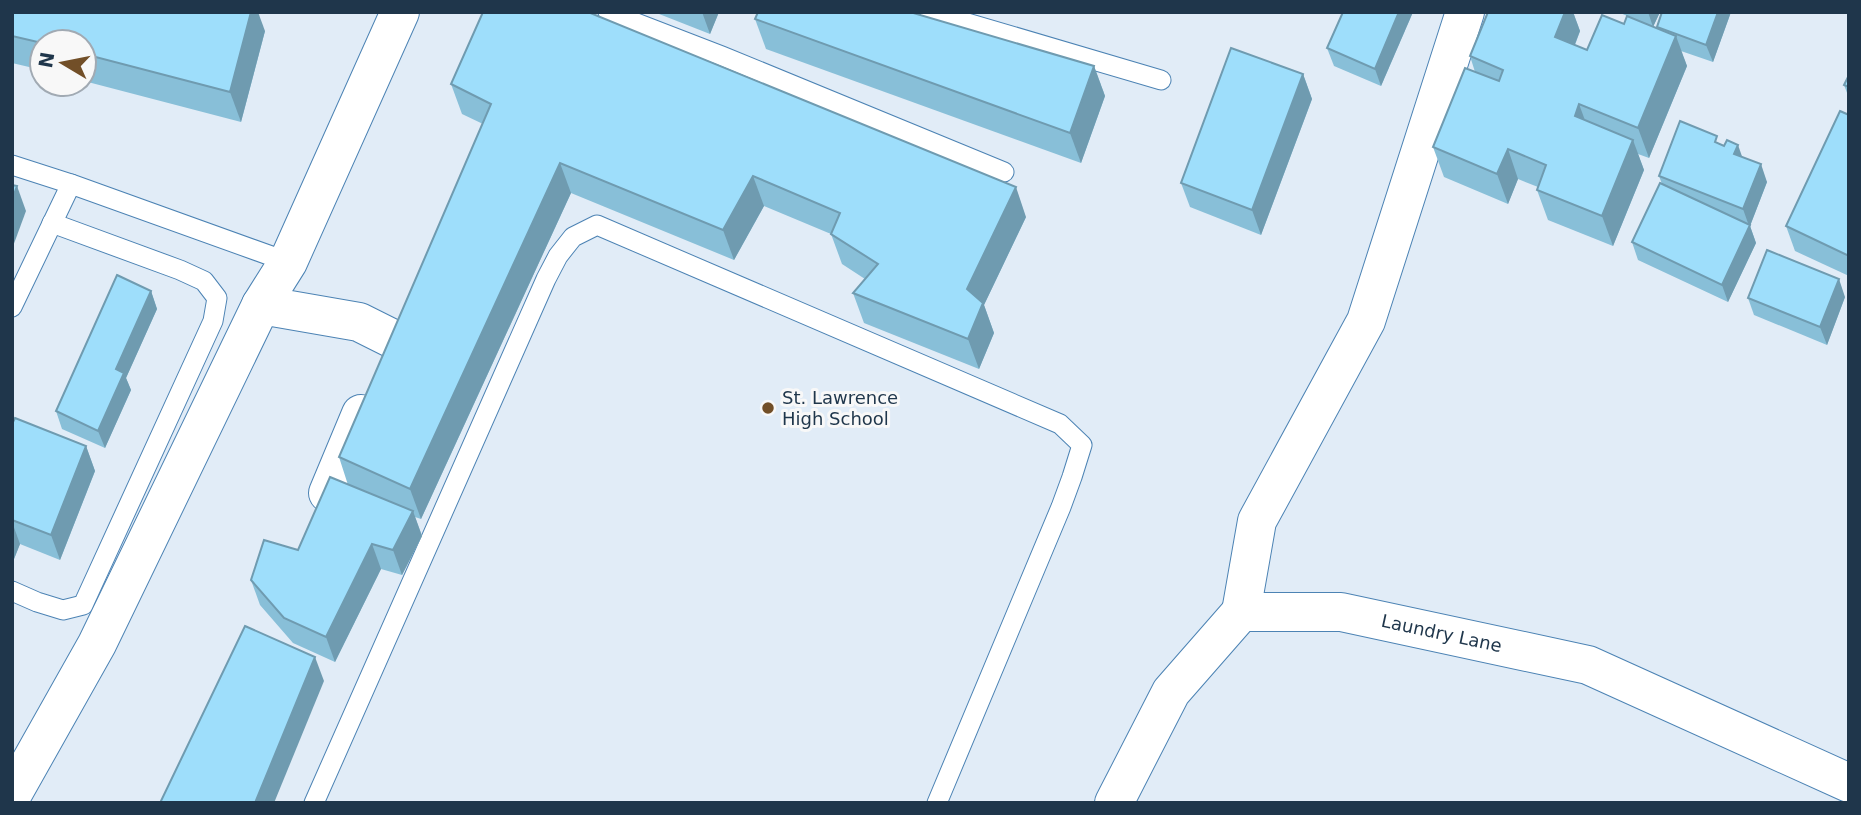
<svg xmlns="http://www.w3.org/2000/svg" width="1861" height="815" viewBox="0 0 1861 815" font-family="'DejaVu Sans',sans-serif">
<rect width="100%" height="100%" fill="#e1ecf7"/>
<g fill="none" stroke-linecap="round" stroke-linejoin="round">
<defs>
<g id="service">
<polyline points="608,12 722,56 1004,172"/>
<polyline points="930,12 1161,80"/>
<polyline points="12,165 71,184 288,262"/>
<polyline points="12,307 71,184"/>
<polyline points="12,591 37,602 63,610 83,605 213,321 217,298 204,281 180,270 52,223"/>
<polyline points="314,803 546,279 558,256 573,237 597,225 1060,424 1082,445 1072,477 1061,507 937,803"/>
</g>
<g id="minor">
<polyline points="261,305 359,322 393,339"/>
<polyline points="328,493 361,414"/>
<polyline points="1241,612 1257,521 1366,321 1465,12"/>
<path id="s1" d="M1114 803 1171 692 1241 612H1341L1588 665 1849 783"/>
</g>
<polyline id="tertiary" points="12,795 97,644 261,305 288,262 400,12"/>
</defs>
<use href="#service" stroke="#4c83b4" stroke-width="21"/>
<use href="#minor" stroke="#4c83b4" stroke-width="40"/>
<use href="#tertiary" stroke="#4c83b4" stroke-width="40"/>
<use href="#service" stroke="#fff" stroke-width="19"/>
<use href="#minor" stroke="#fff" stroke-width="38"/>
<use href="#tertiary" stroke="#fff" stroke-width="38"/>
</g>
<g fill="#88bfd8">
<polygon points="12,12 265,31 241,122 84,81 84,42 42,42 42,70 12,63"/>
<polygon points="654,12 719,12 710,34"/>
<polygon points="1413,12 1381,86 1334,66 1327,48"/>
<polygon points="1488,12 1573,12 1580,31 1575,45 1587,50 1624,24 1648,25 1618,12 1660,12 1653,27 1658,29 1657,27 1662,12 1731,12 1713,62 1681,51 1687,66 1649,158 1638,154 1644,170 1613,246 1548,220 1537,190 1538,187 1518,179 1508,204 1444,177 1433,147 1475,72 1470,56"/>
<polygon points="755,19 1094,66 1105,96 1081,163 766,49"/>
<polygon points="1303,74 1312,99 1261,235 1190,207 1181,183"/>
<polygon points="1849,75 1849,98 1844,85"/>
<polygon points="451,84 1026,217 984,305 994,333 979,369 864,323 853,293 865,279 842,264 831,234 764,206 734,260 571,193 421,519 415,517 422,536 402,575 381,569 335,662 293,643 260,605 251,580 298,550 348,485 339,457 483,124 462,114"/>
<polygon points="1849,115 1849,276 1795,251 1786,226"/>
<polygon points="1720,144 1742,157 1767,182 1750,226 1756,243 1728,302 1638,260 1632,242 1662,184 1659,176"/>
<polygon points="151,291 157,309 126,378 131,390 105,448 62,429 56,411"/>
<polygon points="1845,297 1827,345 1754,315 1748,298"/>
<polygon points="12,424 86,446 95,471 60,560 20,544 12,564"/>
</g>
<g fill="#6f9bb0">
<polygon points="251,12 258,12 265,31 241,122 230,92"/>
<polygon points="702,12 719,12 710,34"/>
<polygon points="1399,12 1413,12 1381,86 1375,69"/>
<polygon points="1565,12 1573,12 1580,31 1566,67 1555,37"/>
<polygon points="1648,12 1660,12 1653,27"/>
<polygon points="1718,12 1731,12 1713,62 1706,45"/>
<polygon points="1676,36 1687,66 1649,158 1638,128"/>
<polygon points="1094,66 1105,96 1081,163 1070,133"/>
<polygon points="1303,74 1312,99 1261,235 1252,210"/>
<polygon points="1579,104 1590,134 1575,116"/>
<polygon points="1633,140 1644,170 1613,246 1602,216"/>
<polygon points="1738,145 1744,162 1734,154"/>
<polygon points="1508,149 1518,179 1508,204 1497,174"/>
<polygon points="560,163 571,193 421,519 410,489"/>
<polygon points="1761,164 1767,182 1750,226 1756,243 1728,302 1722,285 1749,226 1743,209"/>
<polygon points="753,176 764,206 734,260 723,230"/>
<polygon points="17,186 26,211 12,249 12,200"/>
<polygon points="1016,187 1026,217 984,305 994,333 979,369 968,339 967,289"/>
<polygon points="1839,279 1845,297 1827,345 1820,327"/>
<polygon points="151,291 157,309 126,378 131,390 105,448 98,431 116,369"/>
<polygon points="86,446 95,471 60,560 51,535"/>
<polygon points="413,511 422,536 402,575 393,550"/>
<polygon points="12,522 20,544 12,564"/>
<polygon points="372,544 381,569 335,662 326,637"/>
<polygon points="315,657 324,681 274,803 255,803"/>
</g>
<g fill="#9edefb" stroke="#6f9bb0" stroke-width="2">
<polygon points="12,12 251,12 230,92 84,54 84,42 42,42 42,43 12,36"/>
<polygon points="483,12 588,12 1016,187 967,289 983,303 968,339 853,293 878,264 831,234 840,213 753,176 723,230 560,163 410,489 339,457 491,104 451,84"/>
<polygon points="758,12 910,12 1094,66 1070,133 755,19"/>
<polygon points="1343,12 1399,12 1375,69 1327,48"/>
<polygon points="1488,12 1565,12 1555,37 1587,50 1602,15 1624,24 1627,16 1676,36 1638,128 1579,104 1575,116 1633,140 1602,216 1537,190 1546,165 1508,149 1497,174 1433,147 1465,68 1499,81 1503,70 1470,56"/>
<polygon points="1662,12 1718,12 1706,45 1657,27"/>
<polygon points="1231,48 1303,74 1252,210 1181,183"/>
<polygon points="1849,75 1849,87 1844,85"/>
<polygon points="1840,111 1849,115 1849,256 1786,226"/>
<polygon points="1680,121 1717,136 1715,142 1724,146 1727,140 1738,145 1734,154 1761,164 1743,209 1659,176"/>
<polygon points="1660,183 1750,225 1722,285 1632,242"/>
<polygon points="12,185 17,186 12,200"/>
<polygon points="1767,250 1839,279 1820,327 1748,298"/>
<polygon points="117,275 151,291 116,369 124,373 98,431 56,411"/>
<polygon points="15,418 86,446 51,535 12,520 12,424"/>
<polygon points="330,477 413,511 393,550 372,544 326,637 284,618 251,580 264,540 298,550"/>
<polygon points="245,626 315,657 255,803 160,803"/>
</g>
<circle fill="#724f28" stroke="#f8f8f8" stroke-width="2.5" cx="768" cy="408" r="7"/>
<g text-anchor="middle" stroke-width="6" stroke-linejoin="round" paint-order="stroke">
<g font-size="18" fill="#1f364b" stroke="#f8f8f8" text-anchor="start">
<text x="782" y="404">St. Lawrence<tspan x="782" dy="21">High School</tspan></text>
</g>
<g font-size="18" fill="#1f364b" stroke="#f8f8f8">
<text dy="6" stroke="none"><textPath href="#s1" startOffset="434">Laundry Lane</textPath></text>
</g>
</g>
<rect width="1861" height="815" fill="none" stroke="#1f364b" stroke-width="28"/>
<g transform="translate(63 63) rotate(280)"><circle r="33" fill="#f8f8f8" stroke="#a1aab3" stroke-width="2"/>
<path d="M0-5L12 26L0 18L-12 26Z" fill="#724f28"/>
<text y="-10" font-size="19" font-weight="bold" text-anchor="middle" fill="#1f364b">N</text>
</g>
</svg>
